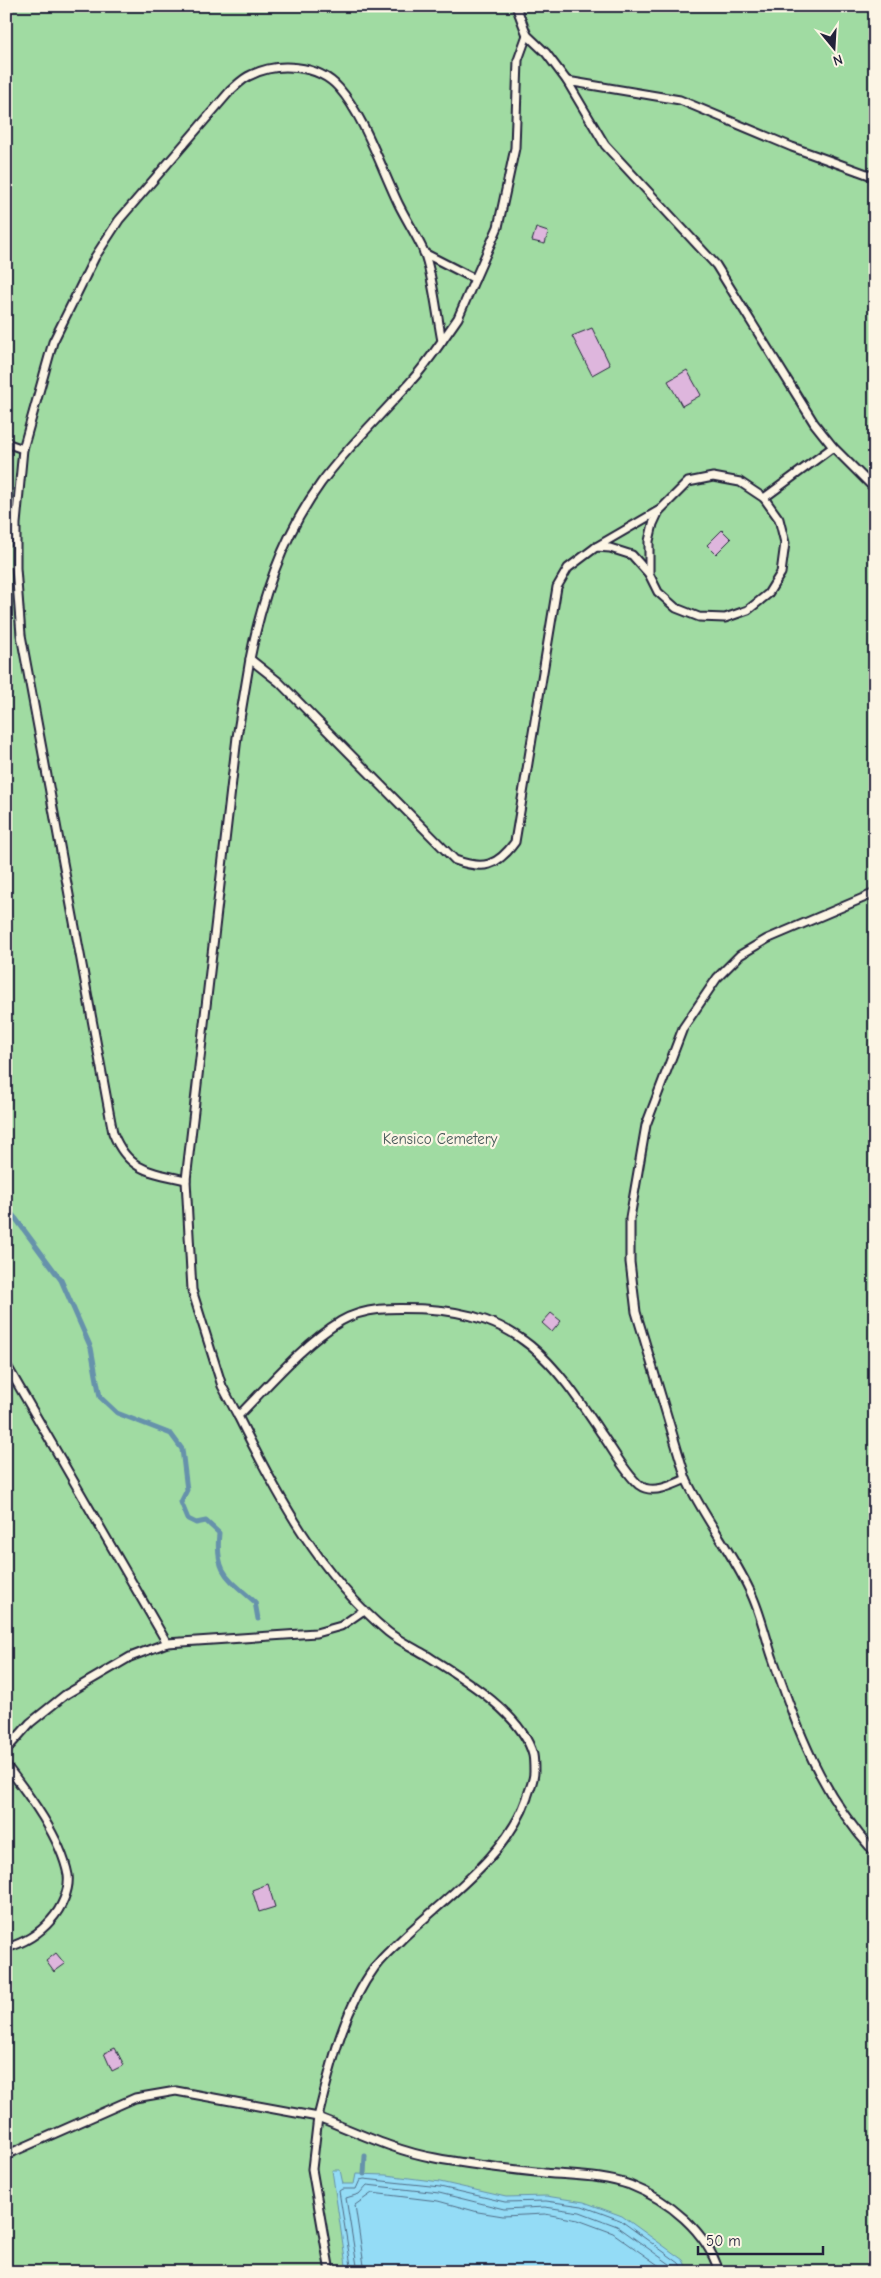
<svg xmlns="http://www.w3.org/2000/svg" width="881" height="2278" viewBox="0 0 881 2278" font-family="'Comic Neue',sans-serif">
<rect width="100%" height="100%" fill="#fcf5e5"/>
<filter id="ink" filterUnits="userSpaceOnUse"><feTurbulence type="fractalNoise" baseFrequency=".02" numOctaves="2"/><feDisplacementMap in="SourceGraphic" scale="10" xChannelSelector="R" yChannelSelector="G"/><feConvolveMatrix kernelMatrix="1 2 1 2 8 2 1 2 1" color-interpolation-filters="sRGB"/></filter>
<g filter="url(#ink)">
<rect fill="#a0dba2" stroke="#617e6e" x="6" y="6" width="869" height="2266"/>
<polygon fill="#94dcf6" stroke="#6692ab" points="332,2170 340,2170 343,2184 354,2184 356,2174 386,2175 440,2182 506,2197 546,2196 584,2202 622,2216 683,2260 689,2272 347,2272"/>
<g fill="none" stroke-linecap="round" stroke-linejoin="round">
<g stroke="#506c86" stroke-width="1">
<polyline points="352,2272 339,2191 342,2189 356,2189 360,2180 364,2179 440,2187 505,2202 546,2201 582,2206 620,2220 679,2263 684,2272"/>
<polyline points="358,2272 346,2198 359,2194 367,2185 439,2193 504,2209 545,2207 580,2212 617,2226 674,2267 677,2272"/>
<polyline points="365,2272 355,2205 372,2193 438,2201 478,2212 503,2216 545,2214 578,2220 613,2233 668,2272"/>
</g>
<g stroke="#6692ab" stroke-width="5">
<path d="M6 1208 16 1219 61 1280 91 1348 100 1397 117 1413 171 1434 182 1449 187 1490 181 1502 188 1519 196 1523 206 1521 219 1533C215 1573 227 1577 255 1602L258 1619"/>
<polyline points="364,2174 365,2156"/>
</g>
</g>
<g fill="#deb6dd" stroke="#22223b">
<polygon points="536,228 548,232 545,244 532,241"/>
<polygon points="592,328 610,365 592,375 572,336"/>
<polygon points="687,370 701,395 682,406 668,381"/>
<polygon points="722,530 731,539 716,554 707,545"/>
<polygon points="551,1313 561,1321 552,1332 542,1323"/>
<polygon points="268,1884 275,1907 259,1912 252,1890"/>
<polygon points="56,1953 65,1964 54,1972 46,1961"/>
<polygon points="115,2048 124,2065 112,2071 104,2053"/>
</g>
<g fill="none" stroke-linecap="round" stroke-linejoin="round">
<defs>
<g id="service">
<polyline points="527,35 546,53 567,81"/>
<polyline points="875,177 792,147 680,100 567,81 605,145 716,265 814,423 833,447 875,489"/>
<polyline points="424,253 475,279 498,227 515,148 518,60 527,35 516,6"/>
<polyline points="442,341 458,318 475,279"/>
<polyline points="6,443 23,449"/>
<polygon points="713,477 740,482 764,498 779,519 785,543 781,573 768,594 748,610 725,618 699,617 676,608 658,592 649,574 649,541 653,524 659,511 688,482"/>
<polyline points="764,498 833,447"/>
<polyline points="596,547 658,511"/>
<path d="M186 1180C150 1172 128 1171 113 1133L21 635 16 568V524L23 449 53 342 95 257 119 220 230 91C236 86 243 78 251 75 277 62 318 64 339 88 364 116 382 170 399 205 407 221 417 236 424 252 433 275 437 316 442 341 433 354 423 368 412 380 382 415 348 446 321 483 284 534 262 597 250 659L279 682 455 860C483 870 497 867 515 842L557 587 568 568 596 547 610 548 632 555 649 574"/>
<polyline points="6,1364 167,1643"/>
<polyline points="238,1416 222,1386 192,1290 186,1180 237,737 250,659"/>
<path d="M686 1479C704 1518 732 1552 750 1591 760 1611 765 1635 772 1656 799 1733 819 1791 875 1853"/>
<polyline points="6,1750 30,1723 65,1695 130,1657 167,1643 316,1633 341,1626 364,1610"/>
<path d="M6 1765C29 1795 61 1838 68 1875 70 1890 61 1909 51 1920 39 1934 24 1943 6 1948"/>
<path d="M6 2155 135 2098 176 2091 318 2117C331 2066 343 2010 375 1967 382 1957 392 1949 400 1941 443 1899 507 1857 527 1798 529 1790 534 1781 534 1772 534 1767 534 1760 533 1755 522 1713 461 1677 426 1655 414 1648 399 1641 388 1632 320 1576 276 1493 238 1416 269 1385 303 1344 341 1321 367 1306 396 1308 425 1309 520 1314 553 1361 601 1433 612 1448 625 1473 639 1485 652 1495 673 1485 686 1479L636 1312 630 1262V1218L646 1125 683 1028 717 978 740 955 767 939 875 893"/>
<path d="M330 2272 312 2169 318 2117C356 2132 395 2151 435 2158 471 2165 508 2169 544 2173 572 2176 602 2175 630 2185 668 2200 707 2231 719 2272"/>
</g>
</defs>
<use href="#service" stroke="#22223b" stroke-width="11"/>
<use href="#service" stroke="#fcf5e5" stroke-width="7"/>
</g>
</g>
<g text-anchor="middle" stroke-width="4.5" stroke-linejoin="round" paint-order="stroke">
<g font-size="15" fill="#485a5a" stroke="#fcf5e5">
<text x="440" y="1144">Kensico Cemetery</text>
</g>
</g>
<rect width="881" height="2278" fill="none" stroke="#fcf5e5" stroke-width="25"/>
<rect x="12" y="12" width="856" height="2253" fill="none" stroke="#22223b" stroke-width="2" filter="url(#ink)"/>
<g transform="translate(834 48) rotate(162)" stroke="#fcf5e5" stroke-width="4" paint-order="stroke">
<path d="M0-4L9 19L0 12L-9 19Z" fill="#22223b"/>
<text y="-8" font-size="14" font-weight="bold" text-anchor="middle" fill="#22223b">N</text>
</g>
<path d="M698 2246v8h125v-8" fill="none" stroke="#22223b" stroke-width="2.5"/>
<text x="706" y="2246" font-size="15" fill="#22223b" stroke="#fcf5e5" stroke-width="4" paint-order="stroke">50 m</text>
</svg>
